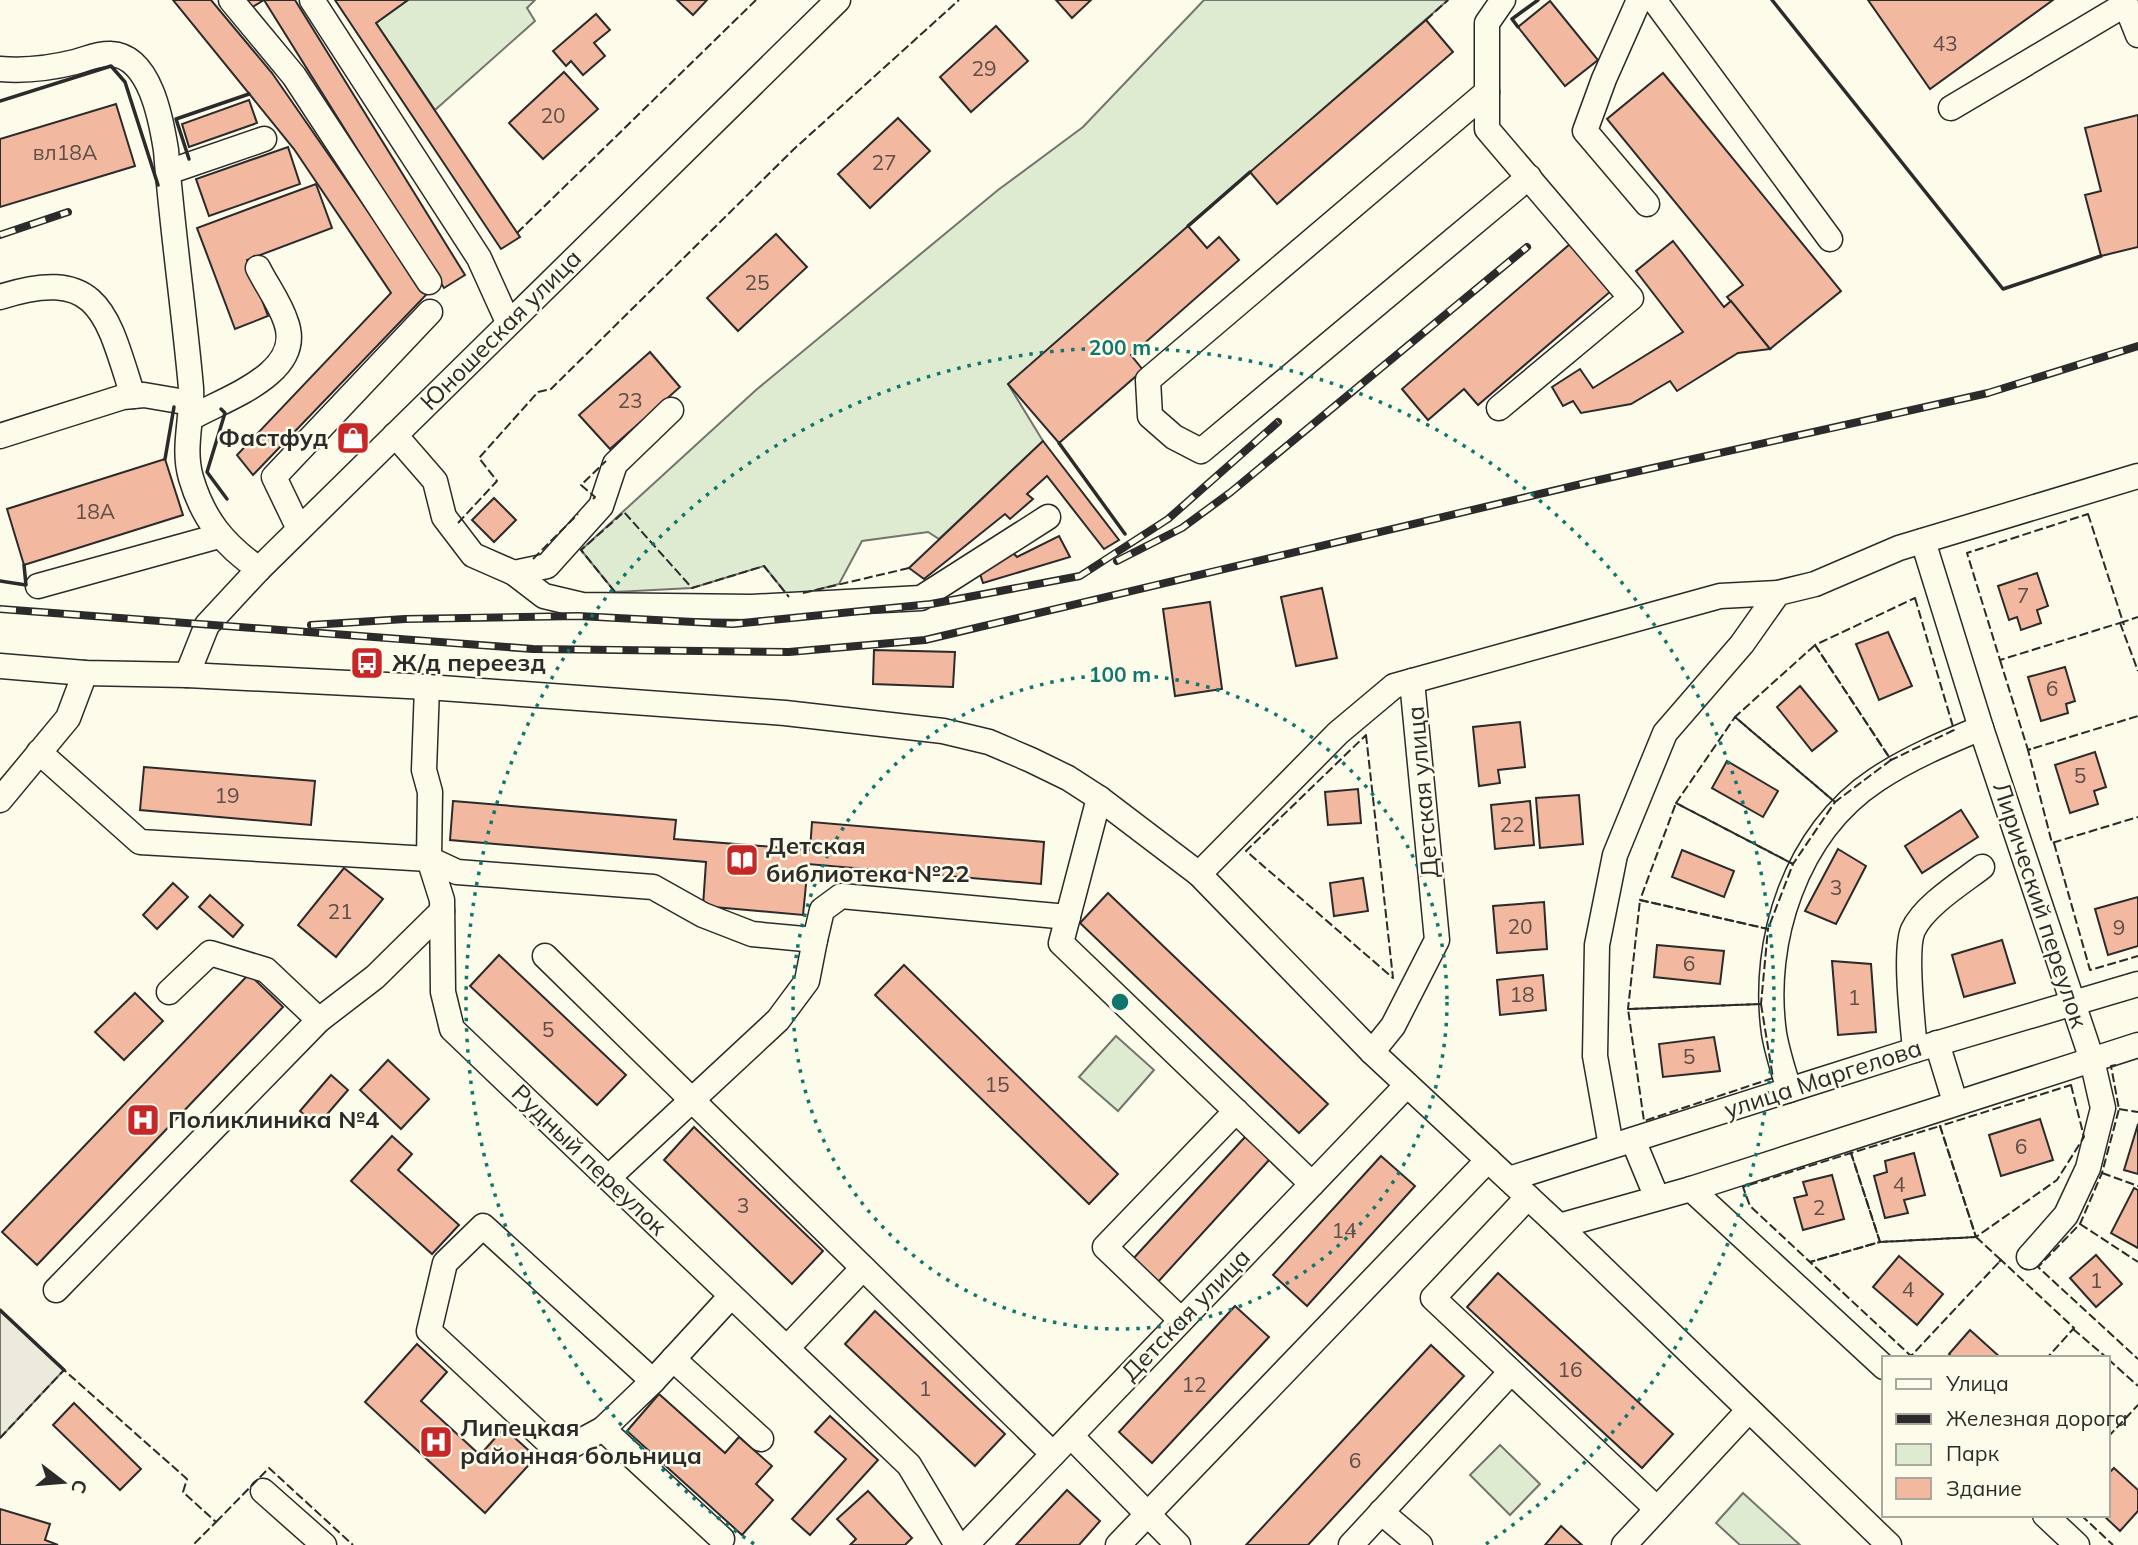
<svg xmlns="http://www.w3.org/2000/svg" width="2138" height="1545" viewBox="0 0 2138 1545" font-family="Mulish,sans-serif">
<rect width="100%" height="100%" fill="#fdfbea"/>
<g fill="#deebd1" stroke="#74746e" stroke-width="2">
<polygon points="408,0 535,0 527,8 535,21 435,110 376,23"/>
<polygon points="1204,0 1448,0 1008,384 1043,441 939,539 928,532 862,541 839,584 789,597 764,566 692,588 615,592 581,550 756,390 998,190 1083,127"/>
<polygon points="1116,1036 1154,1070 1118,1111 1079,1077"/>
<polygon points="1500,1445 1540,1484 1510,1515 1470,1475"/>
<polygon points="1743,1493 1800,1545 1740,1545 1716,1523"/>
</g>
<polygon fill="#eceadb" stroke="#74746e" stroke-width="2" points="0,1310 64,1370 0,1438"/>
<g fill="#f2b8a0" stroke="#2b2b2b" stroke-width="2">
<polygon points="173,0 211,0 272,73 426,295 253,475 237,455 391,293 294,149"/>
<polygon points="246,0 295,0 465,275 444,288 264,0 251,8"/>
<polygon points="335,0 408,0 376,23 520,237 501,249"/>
<polygon points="677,0 707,0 693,15"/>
<polygon points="1056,0 1091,0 1072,18"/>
<polygon points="1868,0 2053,0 1930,89"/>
<polygon points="1550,1 1598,60 1565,86 1518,27"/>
<polygon points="596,14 610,30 594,43 605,56 583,75 571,61 566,66 553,51"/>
<polygon points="1426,20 1453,52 1277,204 1250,172"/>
<polygon points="996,26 1028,61 971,112 940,77"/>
<polygon points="564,72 598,109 543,159 509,123"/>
<polygon points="1663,73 1841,291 1770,349 1727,297 1743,285 1607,119"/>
<polygon points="249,100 257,123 189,147 182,124"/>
<polygon points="116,104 135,166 0,207 0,139"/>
<polygon points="2138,115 2138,247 2101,256 2085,195 2101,191 2085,128"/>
<polygon points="898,118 930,151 870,208 838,174"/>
<polygon points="288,147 300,184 209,216 196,179"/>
<polygon points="316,184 332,228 247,260 268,316 235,329 197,228"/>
<polygon points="1188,226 1207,248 1219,237 1239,260 1131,355 1143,370 1059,443 1008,384"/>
<polygon points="776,234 807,267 738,331 707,298"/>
<polygon points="1673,241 1724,307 1731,301 1770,349 1738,353 1677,391 1670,381 1631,404 1581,413 1573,401 1563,406 1552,387 1580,369 1593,388 1683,332 1636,271"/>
<polygon points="1570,244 1611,291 1478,405 1464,389 1428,420 1402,389"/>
<polygon points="650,352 680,387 610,449 579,415"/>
<polygon points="1043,441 1119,540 1104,549 1047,476 1027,494 1033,499 1010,519 1005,514 924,579 909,568"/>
<polygon points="165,459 183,515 24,565 7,509"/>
<polygon points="494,498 516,520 494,542 472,520"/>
<polygon points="1059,536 1070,557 983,583 979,571 1011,551 1017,557"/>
<polygon points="2037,573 2048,606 2037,610 2041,623 2021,630 2017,617 2009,620 1998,586"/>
<polygon points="1322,588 1337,658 1296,666 1281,597"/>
<polygon points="1210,602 1222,689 1175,696 1163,609"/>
<polygon points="1888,632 1912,686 1879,700 1856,644"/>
<polygon points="874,650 955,652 953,687 873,684"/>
<polygon points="2065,667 2075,701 2066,704 2068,713 2041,721 2028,677"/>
<polygon points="1800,686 1837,731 1812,751 1777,707"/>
<polygon points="1520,722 1525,767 1498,770 1500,783 1479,786 1473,727"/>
<polygon points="2095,752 2106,787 2094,791 2098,804 2070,813 2055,765"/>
<polygon points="1727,761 1778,791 1763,817 1712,788"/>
<polygon points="144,767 315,781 311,825 140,810"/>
<polygon points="1358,789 1361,823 1328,825 1325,792"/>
<polygon points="1579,795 1583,844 1540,848 1536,798"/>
<polygon points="453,801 676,820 674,839 810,850 812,822 1044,842 1041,884 808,864 803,915 703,906 706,862 450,840"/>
<polygon points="1530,801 1534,845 1495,849 1491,805"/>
<polygon points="1961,810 1978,837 1922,873 1905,846"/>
<polygon points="1838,849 1866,866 1836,924 1805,911"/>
<polygon points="1682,850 1734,871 1724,897 1672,877"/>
<polygon points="344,868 383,899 336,957 298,925"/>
<polygon points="1363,878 1368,911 1334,916 1330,883"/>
<polygon points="173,883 188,897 157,929 143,915"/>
<polygon points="1108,893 1328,1104 1299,1133 1080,923"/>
<polygon points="210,895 243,925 233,937 199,907"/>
<polygon points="2138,897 2138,946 2108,955 2095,909"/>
<polygon points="1544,902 1547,949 1497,953 1493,906"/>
<polygon points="2002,940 2015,983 1964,997 1952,955"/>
<polygon points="1657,945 1724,951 1720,984 1654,977"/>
<polygon points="499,955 626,1075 597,1105 470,986"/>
<polygon points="1832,961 1871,964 1876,1032 1838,1035"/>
<polygon points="904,965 1118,1174 1089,1204 875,995"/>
<polygon points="249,974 283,1007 37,1265 2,1232"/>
<polygon points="1543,975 1546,1010 1500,1015 1497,980"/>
<polygon points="135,993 163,1021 124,1060 95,1032"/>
<polygon points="1714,1037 1720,1071 1663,1077 1659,1044"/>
<polygon points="388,1060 429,1099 401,1129 360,1090"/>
<polygon points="331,1075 348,1090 317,1126 300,1111"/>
<polygon points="2040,1119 2053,1160 2001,1176 1989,1135"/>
<polygon points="2138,1124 2138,1174 2124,1170"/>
<polygon points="694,1127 823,1251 792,1284 664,1160"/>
<polygon points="392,1136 412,1154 398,1170 459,1225 432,1254 351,1181"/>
<polygon points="1245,1137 1270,1159 1157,1283 1132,1260"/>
<polygon points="1914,1153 1925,1195 1904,1200 1908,1213 1885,1218 1874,1176 1887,1172 1885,1161"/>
<polygon points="1381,1156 1415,1186 1307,1306 1273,1275"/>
<polygon points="1832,1175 1844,1219 1803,1230 1794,1198 1807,1195 1803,1182"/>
<polygon points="2134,1188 2138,1190 2138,1248 2111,1233"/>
<polygon points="2096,1255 2122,1284 2096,1307 2070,1278"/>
<polygon points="1899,1256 1943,1294 1917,1325 1873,1287"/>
<polygon points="1498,1273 1673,1434 1642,1468 1467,1307"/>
<polygon points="1235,1306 1269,1337 1152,1463 1119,1432"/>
<polygon points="875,1311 1005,1434 975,1466 845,1344"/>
<polygon points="1970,1330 2001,1358 1953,1358 1949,1354"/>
<polygon points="417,1344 447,1372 421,1401 480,1455 504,1428 536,1457 485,1513 365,1402"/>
<polygon points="1431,1345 1464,1376 1308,1545 1246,1545"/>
<polygon points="659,1394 725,1453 739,1437 772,1466 756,1484 773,1500 742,1535 627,1431"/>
<polygon points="74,1403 141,1469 120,1490 53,1425"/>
<polygon points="830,1416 878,1460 810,1535 792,1519 846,1459 815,1432"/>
<polygon points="2114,1468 2138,1490 2138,1511 2120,1531 2103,1515 2108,1515 2108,1474"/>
<polygon points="1067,1490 1100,1521 1079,1545 1016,1545"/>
<polygon points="868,1491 912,1538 905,1545 850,1545 856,1539 837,1519"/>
<polygon points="0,1509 50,1524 45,1540 58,1545 0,1545"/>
<polygon points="1561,1526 1582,1545 1545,1545"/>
</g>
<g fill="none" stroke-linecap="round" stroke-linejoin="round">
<defs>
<g id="minor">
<polyline points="231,0 294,76 429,282"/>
<polyline points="312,0 479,258 508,322"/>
<polyline points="1503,0 1487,23 1487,92 1148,380 1150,416 1174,437 1201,451 1529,177"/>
<polyline points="1639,0 1604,79 1585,131 1647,204"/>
<polyline points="1654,0 1830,239"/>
<polyline points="2124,0 2138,35"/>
<path d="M0 69C25 71 51 68 75 62 87 59 98 53 111 54 150 56 161 119 166 150 172 229 184 309 191 388 193 418 182 448 191 478 203 519 224 545 259 569"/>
<polyline points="1487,92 1487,129 1631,298 1499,408"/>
<polyline points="1951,108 2126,4"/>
<polyline points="168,172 264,139"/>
<path d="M0 297C100 265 107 315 133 396"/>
<path d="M191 418C223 399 305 374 286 322 280 303 267 286 258 268"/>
<polyline points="395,435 435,481 444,517 473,555 514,573 544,596 582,605 752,607 921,598 1048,517"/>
<polyline points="0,436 123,397 144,395 191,403"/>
<polyline points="299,529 274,477 430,312"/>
<polyline points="1923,541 1981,728 2092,1060 2103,1108 2088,1168 2066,1215 2029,1257"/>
<polyline points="514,573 547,566 601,506 615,464 671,410"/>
<polyline points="38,586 219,536"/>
<polyline points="0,666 85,673 187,675 427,687 785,713 943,731 989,742 1031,760 1068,778 1099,798 1199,874 1372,1052 1559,1226 1889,1545"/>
<polyline points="187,675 207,625 259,569 838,0"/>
<polyline points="427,687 424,770 430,792 429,859 442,900 443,992 452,1029 909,1465 957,1545"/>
<polyline points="39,752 140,842 429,859 457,872 653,887 703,915 752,934 815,940 822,910 841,896 1068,917"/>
<polyline points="1099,798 1061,943 1312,1184"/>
<polyline points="0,800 68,718 85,673"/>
<polyline points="1199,874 1338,733 1394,686 1720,596 1778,593"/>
<polyline points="545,956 1053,1454"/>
<polyline points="169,992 210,953 266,970 319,1020"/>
<polyline points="1937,1043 1955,1102"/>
<path d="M1915 1050C1913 1026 1904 950 1913 930 1924 906 1961 883 1982 867"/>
<polyline points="1372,1052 1393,1026 1437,940 1412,681"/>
<path d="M1789 1090C1784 1072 1777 1052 1774 1033 1761 941 1796 833 1876 780 1909 758 1945 743 1981 728"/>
<polyline points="1633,1140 1657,1198"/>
<polyline points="1611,1146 1595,1056 1597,945 1615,855 1665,733 1742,644 1778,593 1815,584 1899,548 2138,476"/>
<polyline points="608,1178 778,1020 807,981 815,940"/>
<polyline points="1509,1179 1915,1050 2138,984"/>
<polyline points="1691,1189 1884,1367"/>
<polyline points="1528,1197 1433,1298 1657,1509"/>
<polyline points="1559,1226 1691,1189 2138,1045"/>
<polyline points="56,1290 319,1020 375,977 442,911"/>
<polyline points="1181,1320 1105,1247 1236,1111"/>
<polyline points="787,1348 863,1268"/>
<polyline points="673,1359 761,1439"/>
<polyline points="653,1381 603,1429 722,1539"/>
<polyline points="603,1429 564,1450 547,1441 429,1331 445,1263 483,1226 653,1381 731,1296"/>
<polyline points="1071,1436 1178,1545"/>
<polyline points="263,1491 324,1545"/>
<polyline points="1381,1512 1420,1545"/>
<polyline points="2045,1515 2077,1545"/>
<polyline points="966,1545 1407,1085"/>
<polyline points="1118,1545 1488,1160"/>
<polyline points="1351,1545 1511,1372"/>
<polyline points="1624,1545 1749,1410"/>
</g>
</defs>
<use href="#minor" stroke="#2b2b2b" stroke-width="27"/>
<use href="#minor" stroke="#fdfbea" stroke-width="24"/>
<defs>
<g id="rail">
<polyline points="0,235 68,212"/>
<polyline points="1117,561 1182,528 1231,492 1527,247"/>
<polyline points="0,609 533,649 789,652 925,640 1590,482 1988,393 2138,346"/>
<polyline points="311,625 405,619 578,616 733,624 931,604 1080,576 1168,519 1278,422"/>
</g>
</defs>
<use href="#rail" stroke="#2b2b2b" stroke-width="8"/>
<use href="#rail" stroke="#fdfbea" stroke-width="5" stroke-dasharray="16" stroke-linecap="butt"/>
<g stroke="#2b2b2b" stroke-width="2" stroke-dasharray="9 3.5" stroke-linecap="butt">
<polyline points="1426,20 1448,0"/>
<polyline points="517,233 756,0"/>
<polyline points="593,499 595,497 581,485 606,461"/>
<polygon points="2088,514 2123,622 2000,660 1967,553"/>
<polyline points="458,523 497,481 479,458 538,392 551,389 794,149 959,0"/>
<polyline points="533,559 578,514"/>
<polyline points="615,592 581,550 624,512 692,588 764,566 789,597"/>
<polyline points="803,593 909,568"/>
<polygon points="1915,598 1954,730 1891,760 1815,645"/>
<polyline points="2120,623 2138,671"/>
<polyline points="2124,625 2123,622 2138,617"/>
<polygon points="1815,645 1891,760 1835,802 1735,717"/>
<polyline points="2000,660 2028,750 2138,716"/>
<polygon points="1735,717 1835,802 1793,864 1676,803"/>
<polygon points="1366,735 1393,978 1246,851"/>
<polyline points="2031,749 2028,750 2052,843 2138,817"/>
<polygon points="1676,803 1793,864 1768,929 1640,900"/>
<polyline points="2054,843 2090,970 2138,956"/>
<polygon points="1640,900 1768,929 1761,1004 1628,1009"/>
<polygon points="1761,1004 1773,1078 1644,1121 1628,1009"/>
<polyline points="2116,1065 2111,1066 2119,1109 2102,1173 2080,1224 2038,1267 2138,1359"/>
<polygon points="2071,1085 2084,1137 2057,1180 1976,1237 1940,1126"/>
<polyline points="2119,1109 2138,1112"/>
<polygon points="1940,1126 1976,1237 1880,1242 1851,1153"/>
<polygon points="1851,1153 1880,1242 1810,1262 1750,1206 1743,1187"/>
<polyline points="2102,1173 2138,1186"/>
<polyline points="2080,1224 2138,1262"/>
<polygon points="1976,1237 2001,1260 1911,1356 1810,1262 1880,1242"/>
<polyline points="1999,1262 2001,1260 2074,1328 2047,1358"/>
<polyline points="2073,1329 2107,1358"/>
<polyline points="2108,1359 2138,1386"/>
<polyline points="2108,1437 2138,1405"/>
<polyline points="0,1438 64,1370 187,1479 183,1492 216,1522 193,1545"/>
<polyline points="2081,1515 2113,1545"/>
<polyline points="216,1522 269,1468 353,1545"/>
</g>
<g stroke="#2b2b2b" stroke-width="3.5">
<polyline points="1772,0 2003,289 2101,256"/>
<polyline points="1518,27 1512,19 1538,0"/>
<polyline points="0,101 111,66 125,82 158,185"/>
<polyline points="189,159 176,119 249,94"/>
<polyline points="1188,226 1250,172"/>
<polyline points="221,409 225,413 207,472 227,499"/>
<polyline points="1059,443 1125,534"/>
<polyline points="165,459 174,407"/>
<polyline points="0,581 26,585 24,565"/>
<polyline points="0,1310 64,1370"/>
</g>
</g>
<g fill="none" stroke="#0f766e" stroke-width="3.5" stroke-dasharray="3.5 7">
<circle cx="1120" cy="1002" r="327"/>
<path d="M754 1544A654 654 0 1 1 1486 1544"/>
</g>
<defs>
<symbol id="shop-square" viewBox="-11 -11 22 22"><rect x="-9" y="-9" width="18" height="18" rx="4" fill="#c62828" stroke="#fdfbea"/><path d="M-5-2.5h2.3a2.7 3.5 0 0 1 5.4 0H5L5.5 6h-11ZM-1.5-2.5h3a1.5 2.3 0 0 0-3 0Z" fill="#fff"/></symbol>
<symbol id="bus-square" viewBox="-11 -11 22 22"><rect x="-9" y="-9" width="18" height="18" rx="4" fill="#c62828" stroke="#fdfbea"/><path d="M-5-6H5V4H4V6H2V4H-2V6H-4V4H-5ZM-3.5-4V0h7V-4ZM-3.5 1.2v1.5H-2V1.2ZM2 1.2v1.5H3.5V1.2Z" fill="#fff"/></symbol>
<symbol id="library-square" viewBox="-11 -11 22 22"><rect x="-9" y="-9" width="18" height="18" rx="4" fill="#c62828" stroke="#fdfbea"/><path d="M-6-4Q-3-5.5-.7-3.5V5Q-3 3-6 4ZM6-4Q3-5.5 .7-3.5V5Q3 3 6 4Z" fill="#fff"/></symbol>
<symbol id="hospital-square" viewBox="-11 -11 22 22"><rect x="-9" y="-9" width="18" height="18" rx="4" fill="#c62828" stroke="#fdfbea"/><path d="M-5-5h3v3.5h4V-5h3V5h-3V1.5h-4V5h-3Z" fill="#fff"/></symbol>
</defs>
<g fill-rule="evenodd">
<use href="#shop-square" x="334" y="419" width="38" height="38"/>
<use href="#bus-square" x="348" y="644" width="38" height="38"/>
<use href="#library-square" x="723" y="841" width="38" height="38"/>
<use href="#hospital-square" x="124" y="1101" width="38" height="38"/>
<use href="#hospital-square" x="417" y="1423" width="38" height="38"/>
</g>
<g text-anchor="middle" stroke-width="5" stroke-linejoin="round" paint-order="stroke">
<g font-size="21" fill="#5d4e48">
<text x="1945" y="51">43</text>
<text x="984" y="76">29</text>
<text x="553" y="123">20</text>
<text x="65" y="160">вл18А</text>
<text x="884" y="170">27</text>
<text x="757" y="290">25</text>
<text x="630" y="408">23</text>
<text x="95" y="519">18А</text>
<text x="2023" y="603">7</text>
<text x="2052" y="696">6</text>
<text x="2080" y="783">5</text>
<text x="227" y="803">19</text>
<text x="1512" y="832">22</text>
<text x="1836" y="895">3</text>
<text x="340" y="919">21</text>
<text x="1520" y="934">20</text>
<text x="2119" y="935">9</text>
<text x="1689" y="971">6</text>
<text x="1522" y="1002">18</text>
<text x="1854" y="1005">1</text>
<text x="548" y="1037">5</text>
<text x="1689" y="1064">5</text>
<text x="997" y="1092">15</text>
<text x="2021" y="1154">6</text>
<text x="1899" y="1192">4</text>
<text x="743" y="1213">3</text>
<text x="1819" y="1215">2</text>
<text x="1344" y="1238">14</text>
<text x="2096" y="1288">1</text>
<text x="1908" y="1297">4</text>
<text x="1570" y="1377">16</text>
<text x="1194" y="1392">12</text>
<text x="925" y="1396">1</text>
<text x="1355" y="1468">6</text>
</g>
<g font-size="24" fill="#2b2b2b" stroke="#fdfbea">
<text transform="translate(501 330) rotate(-45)" y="8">Юношеская улица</text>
<text transform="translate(1423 792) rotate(-95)" y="8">Детская улица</text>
<text transform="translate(2040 905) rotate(72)" y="8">Лирический переулок</text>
<text transform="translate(1823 1079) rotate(-18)" y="8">улица Маргелова</text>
<text transform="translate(589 1160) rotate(44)" y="8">Рудный переулок</text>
<text transform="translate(1186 1315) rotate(-46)" y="8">Детская улица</text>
</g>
<g font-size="24" font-weight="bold" fill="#2b2b2b" stroke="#fdfbea" text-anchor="start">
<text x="328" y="446" text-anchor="end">Фастфуд</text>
<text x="392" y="671">Ж/д переезд</text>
<text x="766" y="854">Детская<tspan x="766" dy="28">библиотека №22</tspan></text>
<text x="168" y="1128">Поликлиника №4</text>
<text x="460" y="1436">Липецкая<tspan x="460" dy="28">районная больница</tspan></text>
</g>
</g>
<circle cx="1120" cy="1002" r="10" fill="#0f766e" stroke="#fdfbea" stroke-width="3.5"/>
<g font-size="21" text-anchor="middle" font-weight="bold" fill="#0f766e" stroke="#fdfbea" stroke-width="5" stroke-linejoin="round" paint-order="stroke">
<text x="1120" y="355">200 m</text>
<text x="1120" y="682">100 m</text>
</g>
<rect x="1882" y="1356" width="228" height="161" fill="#fdfbea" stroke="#a9a89e" stroke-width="2"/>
<rect x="1896" y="1379" width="35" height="10" fill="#fdfbea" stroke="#a9a89e" stroke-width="2"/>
<text x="1946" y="1391" font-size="21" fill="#2b2b2b">Улица</text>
<rect x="1896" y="1414" width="35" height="10" fill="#2b2b2b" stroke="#a9a89e" stroke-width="2"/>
<text x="1946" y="1426" font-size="21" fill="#2b2b2b">Железная дорога</text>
<rect x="1896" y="1444" width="35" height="21" fill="#deebd1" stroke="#a9a89e" stroke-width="2"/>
<text x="1946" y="1461" font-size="21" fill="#2b2b2b">Парк</text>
<rect x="1896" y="1478" width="35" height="21" fill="#f2b8a0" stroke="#a9a89e" stroke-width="2"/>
<text x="1946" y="1496" font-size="21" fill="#2b2b2b">Здание</text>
<g transform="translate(63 1482) rotate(106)" stroke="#fdfbea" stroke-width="5" paint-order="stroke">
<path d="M0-5L12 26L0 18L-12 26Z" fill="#2b2b2b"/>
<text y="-10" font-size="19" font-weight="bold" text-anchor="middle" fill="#2b2b2b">С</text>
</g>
</svg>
